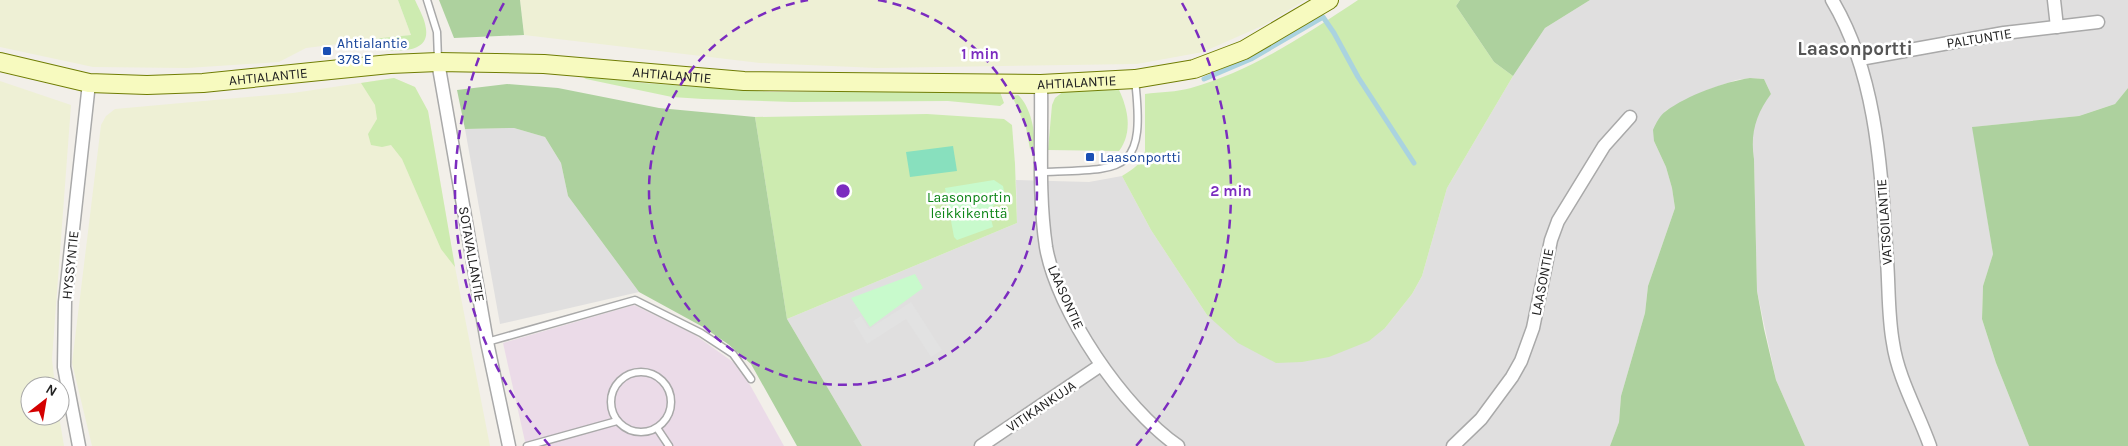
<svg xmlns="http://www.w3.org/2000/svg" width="2128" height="446" viewBox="0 0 2128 446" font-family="Karla,sans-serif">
<rect width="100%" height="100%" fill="#f2efe9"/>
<g fill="#e0dfdf">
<polygon points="1590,0 2128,0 2128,88 2115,104 2079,116 1973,127 1993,254 1983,286 1982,319 1996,363 2029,446 1805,446 1776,380 1757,291 1754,159 1751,141 1754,125 1761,107 1771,94 1764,79 1750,78 1736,80 1710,89 1665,111 1654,141 1666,167 1672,188 1675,208 1648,286 1645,313 1621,396 1619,422 1610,446 862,446 787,319 1017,223 1016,180 1089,182 1122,176 1151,230 1207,315 1385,328 1412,294 1422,276 1447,188 1513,76 1545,28"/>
<polygon points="514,128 545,137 561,163 568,196 639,292 500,324 465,129"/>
</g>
<polygon fill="#ebdbe8" points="634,305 695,335 733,362 750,385 784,446 526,446 503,343"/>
<g fill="#eef0d5">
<polygon points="0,0 398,0 411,35 306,48 279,62 187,68 93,67 0,47"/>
<polygon points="520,0 1305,0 1264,25 1203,52 1137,64 877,68 760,63 524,35"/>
<polygon points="394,78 415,87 428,111 455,267 490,446 92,446 72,363 101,125 106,116 115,109 293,93"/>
<polygon points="0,81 71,105 52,359 55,386 30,386 30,416 59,416 64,446 0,446"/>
</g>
<g fill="#cdebb0">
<path d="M398 0H415C419 9 425 19 426 29 431 65 360 46 343 42L411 35Z"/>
<path d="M1358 0H1460L1456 6 1494 62 1513 76 1447 188 1422 276 1412 294 1385 328 1369 341 1329 357 1302 362 1276 363 1238 343 1207 315 1151 230 1122 176C1133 169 1142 164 1145 151V94C1160 92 1177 92 1191 88 1252 71 1305 35 1358 0Z"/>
<polygon points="583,74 643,83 771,92 1000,92 1004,103 1000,106 948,101 793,102 703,99 672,97 586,79 580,75"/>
<polygon points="394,78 415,87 428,111 455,267 441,249 402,159 391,145 382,147 371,145 368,134 377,119 375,105 361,83"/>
<path d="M1119 90C1128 109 1133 132 1119 151L1048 150 1052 105 1055 98 1064 91Z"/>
<path d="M1018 95C1030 105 1038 136 1032 150L1030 149 1026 128 1013 98V96Z"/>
<polygon points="927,114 1004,119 1012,125 1015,164 1017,223 787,319 755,117"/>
</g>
<g fill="#add19e">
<polygon points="439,0 520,0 524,35 454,38"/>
<polygon points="1460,0 1590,0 1545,28 1513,76 1494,62 1456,6"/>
<path d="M1750 78 1764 79 1771 94C1756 114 1750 134 1754 159L1757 291 1764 329 1776 380 1805 446H1610L1619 422 1621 396 1645 313 1648 286 1675 208 1672 188 1666 167 1654 141 1653 130C1656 123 1660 115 1666 111 1688 95 1724 82 1750 78Z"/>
<polygon points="507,84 558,88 659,108 755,117 787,319 862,446 797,446 751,364 728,344 703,327 639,292 568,196 561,163 545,137 514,128 465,129 457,90"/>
<polygon points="2128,88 2128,446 2029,446 1996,363 1982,319 1983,286 1993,254 1972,127 2079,116 2115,104"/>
</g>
<g fill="#c8facc">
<polygon points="994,180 1003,186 1006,201 996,203 989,210 993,227 957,240 954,237 945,188"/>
<polygon points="915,274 923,288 870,327 851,298"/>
</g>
<polygon fill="#88e0be" points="953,146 957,171 910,177 906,152"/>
<polygon fill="#e2e2e2" points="911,302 942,350 931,357 906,319 867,344 853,321 861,316 869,329"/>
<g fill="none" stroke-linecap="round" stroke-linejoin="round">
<polyline stroke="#aad3df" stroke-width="5" points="1204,79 1251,59 1323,17 1334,33 1358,77 1414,163"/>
<defs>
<g id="lane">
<polyline points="427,0 437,32 438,60"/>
<path d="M1042 172C1125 169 1146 175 1135 80"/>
<polyline points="487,342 635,300 701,333 733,354 751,379"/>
<circle cx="641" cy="402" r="30"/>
<polyline points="657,428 669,446"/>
<polyline points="527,446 617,421"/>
</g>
<g id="street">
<path d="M1832 0C1878 77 1881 173 1887 260 1889 287 1888 316 1893 343 1898 378 1918 412 1930 446"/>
<polyline points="2054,0 2057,27"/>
<polyline points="1860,59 2004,33 2098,22"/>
<polyline points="438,62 487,342 509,446"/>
<path d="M1041 84C1042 138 1038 193 1046 247 1057 311 1124 409 1178 446"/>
<polyline points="79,446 64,367 65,302 89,83"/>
<polyline points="981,446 1101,365"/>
<polyline points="1453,446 1481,419 1512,377 1521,361 1533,328 1551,240 1558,221 1604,146 1630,117"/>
</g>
<g id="secondary">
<path id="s1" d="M0 62 89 83 147 85 203 83 390 64 438 62 544 64 744 81 1041 84 1135 79 1194 69 1244 50 1329 0"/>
</g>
</defs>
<use href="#lane" stroke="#a9a9a9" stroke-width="9"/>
<use href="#street" stroke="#a9a9a9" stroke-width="15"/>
<use href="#secondary" stroke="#707d05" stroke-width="20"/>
<use href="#lane" stroke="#fff" stroke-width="6"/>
<use href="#street" stroke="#fff" stroke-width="12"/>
<use href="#secondary" stroke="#f7fabf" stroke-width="18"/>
</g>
<g fill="none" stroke="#7b2cbf" stroke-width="2.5" stroke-dasharray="9 6">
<path d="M878 0A194 194 0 1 1 808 0"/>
<path d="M550 446A388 388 0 0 1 504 3M1182 3A388 388 0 0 1 1136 446"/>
</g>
<g fill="#1a4fb4" stroke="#fff" stroke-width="2">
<rect x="322" y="46" width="10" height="10" rx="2.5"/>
<rect x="1085" y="152" width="10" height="10" rx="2.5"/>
</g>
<g text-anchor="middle" stroke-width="5" stroke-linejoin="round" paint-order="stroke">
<g font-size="14" fill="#222" stroke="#fff">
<text transform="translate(1979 38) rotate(-9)" y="5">PALTUNTIE</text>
<text dy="5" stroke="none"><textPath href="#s1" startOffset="676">AHTIALANTIE</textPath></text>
<text dy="5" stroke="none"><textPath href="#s1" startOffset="271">AHTIALANTIE</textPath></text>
<text dy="5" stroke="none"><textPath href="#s1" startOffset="1081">AHTIALANTIE</textPath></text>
<text transform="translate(1884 222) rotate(-94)" y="5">VATSOILANTIE</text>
<text transform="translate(472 254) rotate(80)" y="5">SOTAVALLANTIE</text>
<text transform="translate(70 265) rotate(-84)" y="5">HYSSYNTIE</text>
<text transform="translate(1542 282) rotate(-79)" y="5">LAASONTIE</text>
<text transform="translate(1066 297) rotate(66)" y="5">LAASONTIE</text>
<text transform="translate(1041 406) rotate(-34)" y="5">VITIKANKUJA</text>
</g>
<g font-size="14" fill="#164399" stroke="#fff" text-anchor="start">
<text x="337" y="48">Ahtialantie<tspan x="337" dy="16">378 E</tspan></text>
<text x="1100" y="162">Laasonportti</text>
</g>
<g font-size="14" fill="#0c8416" stroke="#fff">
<text x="969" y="202">Laasonportin<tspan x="969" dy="16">leikkikenttä</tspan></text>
</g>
<g font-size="19" font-weight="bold" fill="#555" stroke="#fff">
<text x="1855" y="55">Laasonportti</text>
</g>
</g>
<circle cx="843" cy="191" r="8" fill="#7b2cbf" stroke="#fff" stroke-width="2.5"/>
<g font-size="15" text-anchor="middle" font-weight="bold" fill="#7b2cbf" stroke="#fff" stroke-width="5" stroke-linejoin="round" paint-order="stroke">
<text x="980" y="59">1 min</text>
<text x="1231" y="196">2 min</text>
</g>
<g transform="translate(45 401) rotate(31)"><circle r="24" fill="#ffffff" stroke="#a7a7a7"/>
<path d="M0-4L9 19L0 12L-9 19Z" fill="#d40000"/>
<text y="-8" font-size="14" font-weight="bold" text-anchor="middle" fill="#222222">N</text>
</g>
</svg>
